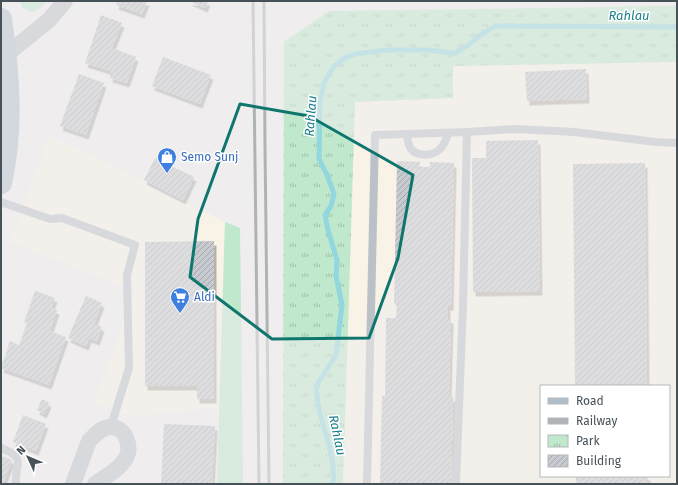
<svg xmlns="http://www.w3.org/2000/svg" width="678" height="485" viewBox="0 0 678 485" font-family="'Fira Sans',sans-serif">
<defs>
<pattern id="park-tufts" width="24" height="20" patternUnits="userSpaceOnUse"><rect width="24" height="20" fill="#bfe8cc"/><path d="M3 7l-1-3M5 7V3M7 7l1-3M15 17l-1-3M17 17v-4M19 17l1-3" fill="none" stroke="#9dbea8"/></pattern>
<pattern id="building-hatch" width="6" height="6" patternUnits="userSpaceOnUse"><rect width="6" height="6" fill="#c7cacf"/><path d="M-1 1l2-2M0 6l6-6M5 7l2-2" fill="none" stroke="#a3a6ab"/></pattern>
<filter id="shadow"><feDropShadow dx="2.5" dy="4.5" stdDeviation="0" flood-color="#0004"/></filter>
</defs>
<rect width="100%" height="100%" fill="#efeded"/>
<g fill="#f9f2e7" fill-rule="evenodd">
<path d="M677 62V484H343L355 102 452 98 453 66ZM541 386H669V476H541Z"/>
<polygon points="49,135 225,222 219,407 135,417 94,402 135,291 10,242"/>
</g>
<g fill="#bfe8cc">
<polygon points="20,1 48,1 37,10 31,12 23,8"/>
<polygon points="225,222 240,228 243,484 217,484"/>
</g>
<polygon fill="url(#park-tufts)" points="677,6 677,62 453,66 453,98 355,102 343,484 283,484 284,42 329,11"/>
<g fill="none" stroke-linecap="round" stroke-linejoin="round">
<path stroke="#92d6e0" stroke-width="5" d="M333 484C336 456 323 431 318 404 317 398 317 392 316 386L336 355 342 305 336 276 337 260 328 230 325 215 331 206 334 194 327 175 319 159 320 102 324 83 334 66 345 58 355 54 388 50H427L455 53 467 46 483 33 496 26 677 27"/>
</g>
<g fill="url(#building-hatch)" filter="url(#shadow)">
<polygon points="118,1 147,1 142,14 116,5"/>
<polygon points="189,1 208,1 205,8"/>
<polygon points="101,15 122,23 112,48 136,57 127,83 110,78 111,71 85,63"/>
<polygon points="163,57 211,75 200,104 152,86"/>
<polygon points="586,69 587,99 527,101 525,72"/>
<polygon points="79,74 104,83 86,135 60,126"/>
<polygon points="538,140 540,291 473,292 472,158 486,158 486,141"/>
<polygon points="155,158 194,177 183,200 144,180"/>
<polygon points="397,161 420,162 419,167 430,167 430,162 454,163 451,306 448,306 448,319 451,319 449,397 453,397 451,484 380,484 382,396 385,396 386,318 396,318 397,305 394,304"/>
<polygon points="645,163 647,386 575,386 573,164"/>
<polygon points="214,241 214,399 197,399 197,386 145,386 145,242"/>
<polygon points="35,291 55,298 51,308 57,310 50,331 66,337 49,385 1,368 10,341 19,345 27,323 24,322"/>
<polygon points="86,296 102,303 94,324 102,327 97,341 89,338 86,346 68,338"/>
<polygon points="42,399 49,403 44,414 37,410"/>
<polygon points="23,415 46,424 36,451 13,442"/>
<polygon points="164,424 215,426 212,484 161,484"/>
<polygon points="1,456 12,460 3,484 1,484"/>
<rect x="576" y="476" width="72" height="8"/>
</g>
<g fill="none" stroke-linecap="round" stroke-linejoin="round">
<g stroke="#bac2c8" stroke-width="8">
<path d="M406 134C408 139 408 145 411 149 418 157 433 156 440 149 445 145 446 139 448 133"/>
<polyline points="1,202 50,219 62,218 135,245 127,275 129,368 111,426"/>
<path d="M1 448C28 458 14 464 16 484"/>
<polyline points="367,484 375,135 467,132 516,129 574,132 656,142 677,143"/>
<polyline points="456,484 463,305 467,132"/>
</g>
<g stroke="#bac2c8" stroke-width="16">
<polyline points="1,55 6,55 49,20 65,1"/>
<path d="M73 484 89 441C95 435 102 426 112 427 126 428 132 447 126 458 119 470 105 477 95 484"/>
</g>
<path stroke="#afbec9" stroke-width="22" d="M1 19C9 74 13 129 1 183"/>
<g stroke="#b0b3b6" stroke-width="3">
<polyline points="253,1 259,484"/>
<polyline points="264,1 265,147 269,484"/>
</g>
</g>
<path d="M0 0H678V485H0ZM240 104 309 116 413 175 398 258 369 338 272 339 190 277 198 219Z" fill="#efeded" fill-opacity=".55" fill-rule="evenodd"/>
<path fill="none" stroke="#0f766e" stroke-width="3" stroke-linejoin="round" d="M240 104 309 116 413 175 398 258 369 338 272 339 190 277 198 219Z"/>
<defs>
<symbol id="shop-pin" viewBox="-11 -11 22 30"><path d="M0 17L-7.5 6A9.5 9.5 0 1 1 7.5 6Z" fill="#3f7fe0" stroke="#fff"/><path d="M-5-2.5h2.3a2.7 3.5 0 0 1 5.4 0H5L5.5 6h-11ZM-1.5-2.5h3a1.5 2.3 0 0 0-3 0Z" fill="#fff"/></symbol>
<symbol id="supermarket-pin" viewBox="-11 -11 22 30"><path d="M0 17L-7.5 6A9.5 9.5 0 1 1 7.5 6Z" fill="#3f7fe0" stroke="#fff"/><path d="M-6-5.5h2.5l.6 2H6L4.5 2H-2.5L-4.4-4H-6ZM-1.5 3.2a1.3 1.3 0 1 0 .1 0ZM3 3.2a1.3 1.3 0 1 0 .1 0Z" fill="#fff"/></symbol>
</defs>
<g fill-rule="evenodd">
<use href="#shop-pin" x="156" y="146" width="22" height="30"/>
<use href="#supermarket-pin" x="169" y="286" width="22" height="30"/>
</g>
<g text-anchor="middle" stroke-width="3" stroke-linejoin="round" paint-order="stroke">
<g font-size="12" fill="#366cbe" stroke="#fff" text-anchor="start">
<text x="181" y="161">Semo Sunj</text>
<text x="194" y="301">Aldi</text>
</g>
<g font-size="13" font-style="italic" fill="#1c808e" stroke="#fff">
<text x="629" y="20">Rahlau</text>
<text transform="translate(310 116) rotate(-86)" y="5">Rahlau</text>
<text transform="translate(338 435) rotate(78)" y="5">Rahlau</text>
</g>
</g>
<rect width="678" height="485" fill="none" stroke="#475158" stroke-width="4"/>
<rect x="540" y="385" width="130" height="92" fill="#ffffff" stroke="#b5b9bc"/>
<rect x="548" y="398" width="20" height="6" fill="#afbec9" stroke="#b5b9bc"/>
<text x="576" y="405" font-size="12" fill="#475158">Road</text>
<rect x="548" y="418" width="20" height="6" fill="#b0b3b6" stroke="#b5b9bc"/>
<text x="576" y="425" font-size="12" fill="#475158">Railway</text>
<rect x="548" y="435" width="20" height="12" fill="url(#park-tufts)" stroke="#b5b9bc"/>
<text x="576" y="445" font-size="12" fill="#475158">Park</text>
<rect x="548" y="455" width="20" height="12" fill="url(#building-hatch)" stroke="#b5b9bc"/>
<text x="576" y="465" font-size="12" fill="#475158">Building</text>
<g transform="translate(28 457) rotate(314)" stroke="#ffffff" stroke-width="3" paint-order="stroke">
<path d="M0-3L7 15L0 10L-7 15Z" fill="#475158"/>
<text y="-6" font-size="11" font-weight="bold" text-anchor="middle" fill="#475158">N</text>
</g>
</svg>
